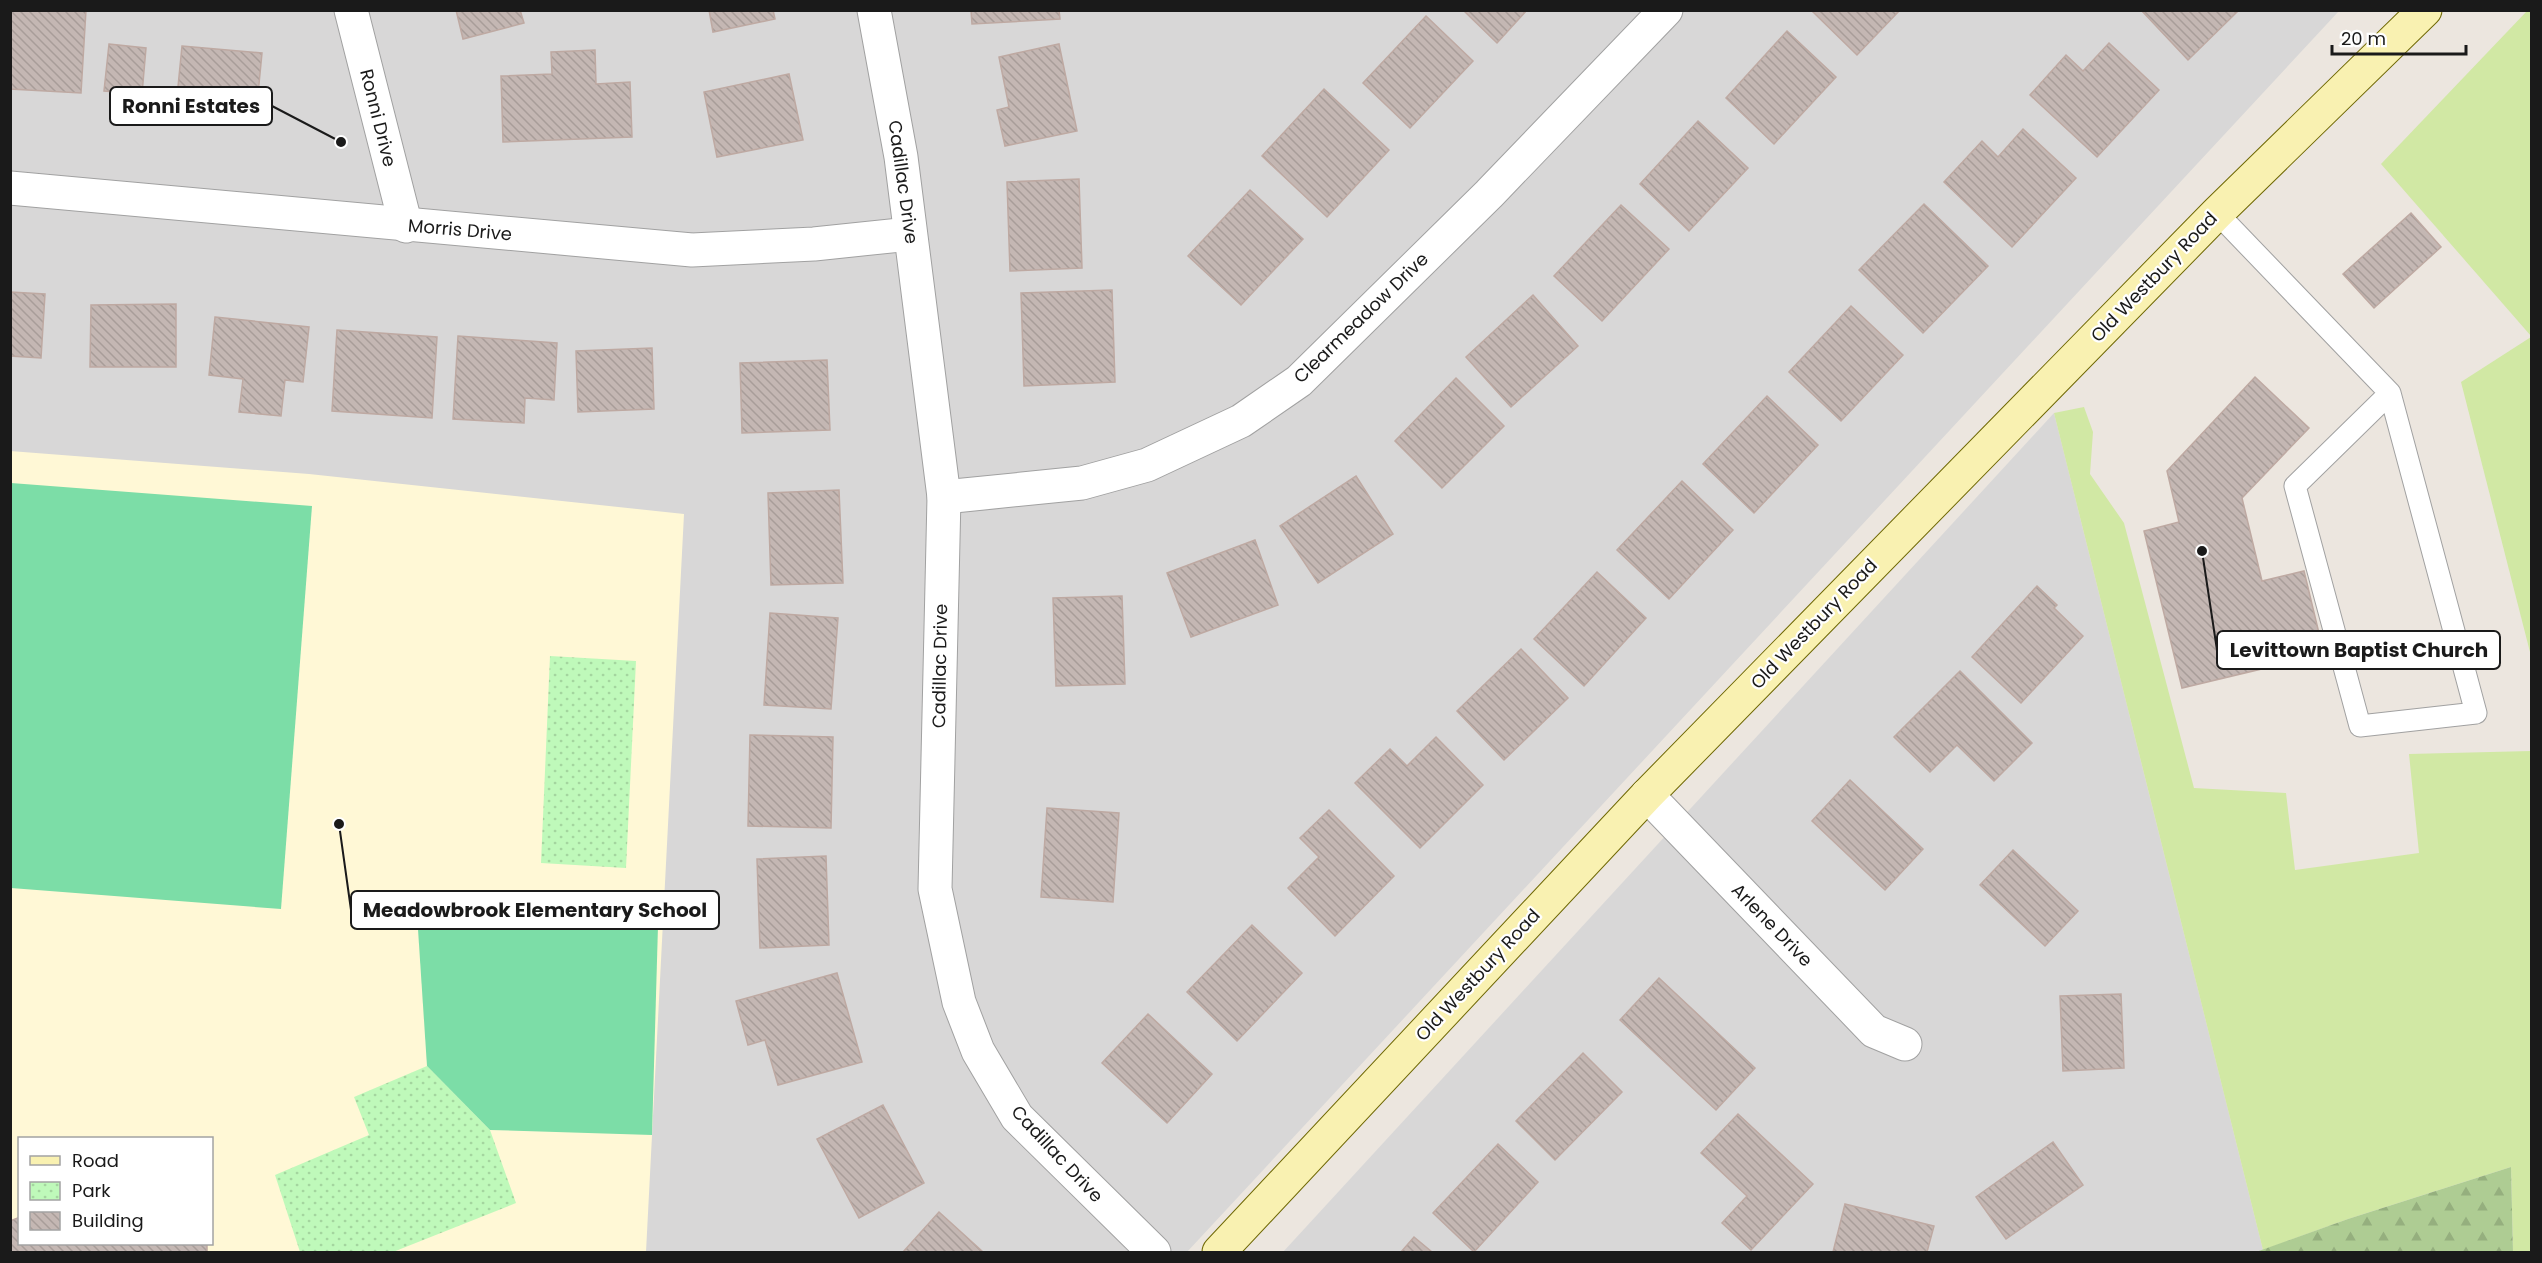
<svg xmlns="http://www.w3.org/2000/svg" width="2542" height="1263" viewBox="0 0 2542 1263" font-family="Poppins,sans-serif">
<defs>
<pattern id="forest-firs" width="22" height="20" patternUnits="userSpaceOnUse" patternTransform="scale(1.5)"><rect width="22" height="20" fill="#aecc93"/><path d="M5 1l3.5 6h-7zM16 11l3.5 6h-7z" fill="#95af7e"/></pattern>
<pattern id="park-dots" width="8" height="8" patternUnits="userSpaceOnUse" patternTransform="scale(1.5)"><rect width="8" height="8" fill="#bff9ba"/><path d="M2 2h.1M6 6h.1" fill="none" stroke="#a4d59f" stroke-width="1.8" stroke-linecap="round"/></pattern>
<pattern id="building-back-hatch" width="6" height="6" patternUnits="userSpaceOnUse" patternTransform="scale(1.5)"><rect width="6" height="6" fill="#c4b7b3"/><path d="M-1 5l2 2M0 0l6 6M5-1l2 2" fill="none" stroke="#a89d99"/></pattern>
</defs>
<rect width="100%" height="100%" fill="#ece6df"/>
<g fill="#d8d7d7" fill-rule="evenodd">
<path d="M10 11H2339L1187 1252H11ZM20 1138H212V1244H20Z"/>
<polygon points="2054,413 2263,1250 2256,1252 1283,1252"/>
</g>
<path fill="#fff8d6" fill-rule="evenodd" d="M10 451 309 474 684 514 646 1252H11ZM20 1138H212V1244H20Z"/>
<g fill="#d1e8a4">
<polygon points="2527,11 2532,11 2531,336 2381,164"/>
<polygon points="2531,337 2531,656 2461,382"/>
<polygon points="2084,407 2093,432 2090,474 2124,523 2194,788 2286,793 2295,870 2419,853 2409,754 2531,751 2531,1252 2513,1252 2511,1167 2348,1219 2263,1250 2054,413"/>
</g>
<polygon fill="url(#forest-firs)" points="2511,1167 2513,1252 2256,1252 2348,1219"/>
<g fill="url(#park-dots)">
<polygon points="550,656 636,661 626,868 541,863"/>
<polygon points="427,1066 490,1130 516,1203 393,1252 300,1252 275,1175 369,1135 354,1097"/>
</g>
<g fill="#7cdda7">
<polygon points="11,483 312,506 281,909 11,888"/>
<polygon points="659,891 652,1135 490,1130 427,1066 417,914"/>
</g>
<g fill="url(#building-back-hatch)" stroke="#bea9a2" stroke-width="1.5">
<polygon points="10,10 86,10 81,93 10,89"/>
<polygon points="456,10 520,10 524,23 463,39"/>
<polygon points="709,10 773,10 775,19 713,32"/>
<polygon points="971,10 1059,10 1060,19 972,24"/>
<polygon points="1463,10 1527,10 1497,43"/>
<polygon points="1811,10 1900,10 1857,55"/>
<polygon points="2141,10 2239,10 2188,60"/>
<polygon points="1426,16 1473,61 1410,128 1363,83"/>
<polygon points="1787,31 1836,77 1774,144 1726,98"/>
<polygon points="2109,43 2159,90 2097,157 2030,95 2066,55 2083,71"/>
<polygon points="109,44 146,48 142,94 104,91"/>
<polygon points="1059,44 1077,131 1005,146 997,110 1009,107 999,57"/>
<polygon points="182,46 262,53 256,115 176,107"/>
<polygon points="595,50 596,84 630,82 632,137 503,142 501,76 552,74 551,52"/>
<polygon points="789,74 803,140 717,157 704,92"/>
<polygon points="1324,89 1389,150 1327,217 1262,156"/>
<polygon points="1698,121 1748,168 1689,231 1640,184"/>
<polygon points="2023,129 2076,178 2012,247 1944,182 1982,141 1998,157"/>
<polygon points="1079,179 1082,268 1010,271 1007,182"/>
<polygon points="1250,190 1303,239 1241,305 1188,256"/>
<polygon points="1924,204 1988,266 1923,333 1859,270"/>
<polygon points="1621,205 1669,249 1602,321 1554,276"/>
<polygon points="2411,213 2441,247 2374,308 2343,274"/>
<polygon points="1112,290 1115,382 1024,386 1021,293"/>
<polygon points="10,292 45,294 41,358 10,356"/>
<polygon points="1533,295 1578,346 1511,407 1466,357"/>
<polygon points="176,304 176,367 90,367 91,305"/>
<polygon points="1851,306 1903,355 1841,421 1789,372"/>
<polygon points="215,317 309,327 303,382 285,380 281,416 239,412 243,379 209,375"/>
<polygon points="337,330 437,337 432,418 332,411"/>
<polygon points="458,336 557,343 554,400 525,398 524,423 453,419"/>
<polygon points="652,348 654,409 578,412 576,351"/>
<polygon points="827,360 830,430 742,433 740,363"/>
<polygon points="2255,377 2309,428 2242,498 2262,581 2304,571 2324,654 2182,688 2144,531 2179,522 2167,471"/>
<polygon points="1456,378 1504,426 1442,488 1395,441"/>
<polygon points="1767,396 1818,445 1754,513 1703,464"/>
<polygon points="1356,476 1393,534 1318,583 1280,526"/>
<polygon points="1682,481 1733,530 1669,599 1617,550"/>
<polygon points="839,490 843,583 771,585 768,493"/>
<polygon points="1255,540 1278,605 1191,637 1167,573"/>
<polygon points="1597,572 1646,618 1584,686 1534,639"/>
<polygon points="2037,586 2057,605 2054,608 2083,636 2021,703 1972,657"/>
<polygon points="1122,596 1125,684 1056,686 1053,598"/>
<polygon points="770,613 838,618 831,709 764,705"/>
<polygon points="1521,649 1568,698 1504,760 1457,711"/>
<polygon points="1960,671 2032,743 1994,781 1957,745 1930,772 1894,737"/>
<polygon points="750,735 833,737 831,828 748,826"/>
<polygon points="1436,737 1483,785 1420,848 1355,783 1390,749 1407,766"/>
<polygon points="1850,780 1923,849 1885,890 1812,821"/>
<polygon points="1047,808 1119,813 1113,902 1041,897"/>
<polygon points="1329,810 1394,876 1335,936 1288,888 1319,857 1300,838"/>
<polygon points="2013,850 2078,911 2045,946 1980,885"/>
<polygon points="826,856 829,945 760,948 757,859"/>
<polygon points="1252,925 1302,973 1237,1041 1187,992"/>
<polygon points="837,973 862,1062 778,1085 765,1040 748,1045 736,1001"/>
<polygon points="1659,978 1755,1068 1716,1110 1620,1020"/>
<polygon points="2121,994 2124,1068 2063,1071 2060,996"/>
<polygon points="1148,1014 1212,1074 1167,1123 1102,1063"/>
<polygon points="1583,1053 1622,1092 1555,1160 1516,1121"/>
<polygon points="883,1105 924,1183 859,1218 817,1139"/>
<polygon points="1738,1114 1813,1184 1751,1250 1722,1223 1747,1196 1701,1153"/>
<polygon points="2053,1142 2083,1185 2006,1239 1976,1197"/>
<polygon points="1498,1144 1538,1182 1474,1252 1433,1213"/>
<polygon points="1845,1204 1934,1226 1927,1252 1833,1252"/>
<polygon points="939,1212 983,1252 903,1252"/>
<polygon points="20,1217 20,1244 207,1244 207,1252 10,1252 10,1221"/>
<polygon points="1414,1237 1432,1252 1401,1252"/>
</g>
<g fill="none" stroke-linecap="round" stroke-linejoin="round">
<defs>
<polyline id="lane" points="2217,213 2390,393 2476,713 2360,726 2295,486 2390,393"/>
<g id="street">
<polyline points="351,10 406,226"/>
<polyline points="874,10 901,157 944,497 935,889 959,1002 978,1051 1017,1117 1154,1252"/>
<polyline points="10,188 692,250 814,244 910,234"/>
<polyline points="944,497 1082,483 1147,465 1241,421 1299,381 1489,194 1666,10"/>
<polyline points="1647,795 1874,1031 1905,1044"/>
</g>
<polyline id="secondary" points="1219,1252 1647,795 2217,213 2425,10"/>
</defs>
<use href="#lane" stroke="#a1a1a1" stroke-width="23"/>
<use href="#street" stroke="#a1a1a1" stroke-width="35"/>
<use href="#secondary" stroke="#6f6804" stroke-width="35"/>
<use href="#lane" stroke="#fff" stroke-width="21"/>
<use href="#street" stroke="#fff" stroke-width="33"/>
<use href="#secondary" stroke="#f9f1b1" stroke-width="33"/>
</g>
<g text-anchor="middle" stroke-width="4.5" stroke-linejoin="round" paint-order="stroke">
<g font-size="18" fill="#1a1a1a" stroke="#fff">
<text transform="translate(378 118) rotate(76)" y="6">Ronni Drive</text>
<text transform="translate(903 182) rotate(82)" y="6">Cadillac Drive</text>
<text transform="translate(460 230) rotate(5)" y="6">Morris Drive</text>
<text transform="translate(2154 277) rotate(-46)" y="6">Old Westbury Road</text>
<text transform="translate(1361 318) rotate(-44)" y="6">Clearmeadow Drive</text>
<text transform="translate(1814 624) rotate(-46)" y="6">Old Westbury Road</text>
<text transform="translate(940 666) rotate(-89)" y="6">Cadillac Drive</text>
<text transform="translate(1772 925) rotate(46)" y="6">Arlene Drive</text>
<text transform="translate(1478 975) rotate(-47)" y="6">Old Westbury Road</text>
<text transform="translate(1057 1154) rotate(47)" y="6">Cadillac Drive</text>
</g>
</g>
<path fill="none" stroke="#1a1a1a" stroke-width="2" d="M341 142L272 106M2202 551L2217 650M339 824L351 910"/>
<g fill="#1a1a1a" stroke="#fff" stroke-width="2">
<circle cx="341" cy="142" r="6"/>
<circle cx="2202" cy="551" r="6"/>
<circle cx="339" cy="824" r="6"/>
</g>
<g fill="#fff" stroke="#1a1a1a" stroke-width="2">
<rect x="110" y="87" width="162" height="38" rx="6"/>
<rect x="2217" y="631" width="283" height="38" rx="6"/>
<rect x="351" y="891" width="368" height="38" rx="6"/>
</g>
<g font-size="20" text-anchor="middle" font-weight="bold" fill="#1a1a1a">
<text x="191" y="113">Ronni Estates</text>
<text x="2359" y="657">Levittown Baptist Church</text>
<text x="535" y="917">Meadowbrook Elementary School</text>
</g>
<rect width="2542" height="1263" fill="none" stroke="#1a1a1a" stroke-width="24"/>
<rect x="18" y="1137" width="195" height="108" fill="#ffffff" stroke="#a3a3a3" stroke-width="1.5"/>
<rect x="30" y="1156" width="30" height="9" fill="#f9f1b1" stroke="#a3a3a3" stroke-width="1.5"/>
<text x="72" y="1167" font-size="18" fill="#1a1a1a">Road</text>
<rect x="30" y="1182" width="30" height="18" fill="url(#park-dots)" stroke="#a3a3a3" stroke-width="1.5"/>
<text x="72" y="1197" font-size="18" fill="#1a1a1a">Park</text>
<rect x="30" y="1212" width="30" height="18" fill="url(#building-back-hatch)" stroke="#a3a3a3" stroke-width="1.5"/>
<text x="72" y="1227" font-size="18" fill="#1a1a1a">Building</text>
<path d="M2332 45v9h134v-9" fill="none" stroke="#1a1a1a" stroke-width="3"/>
<text x="2341" y="45" font-size="18" fill="#1a1a1a" stroke="#ffffff" stroke-width="4.5" paint-order="stroke">20 m</text>
</svg>
